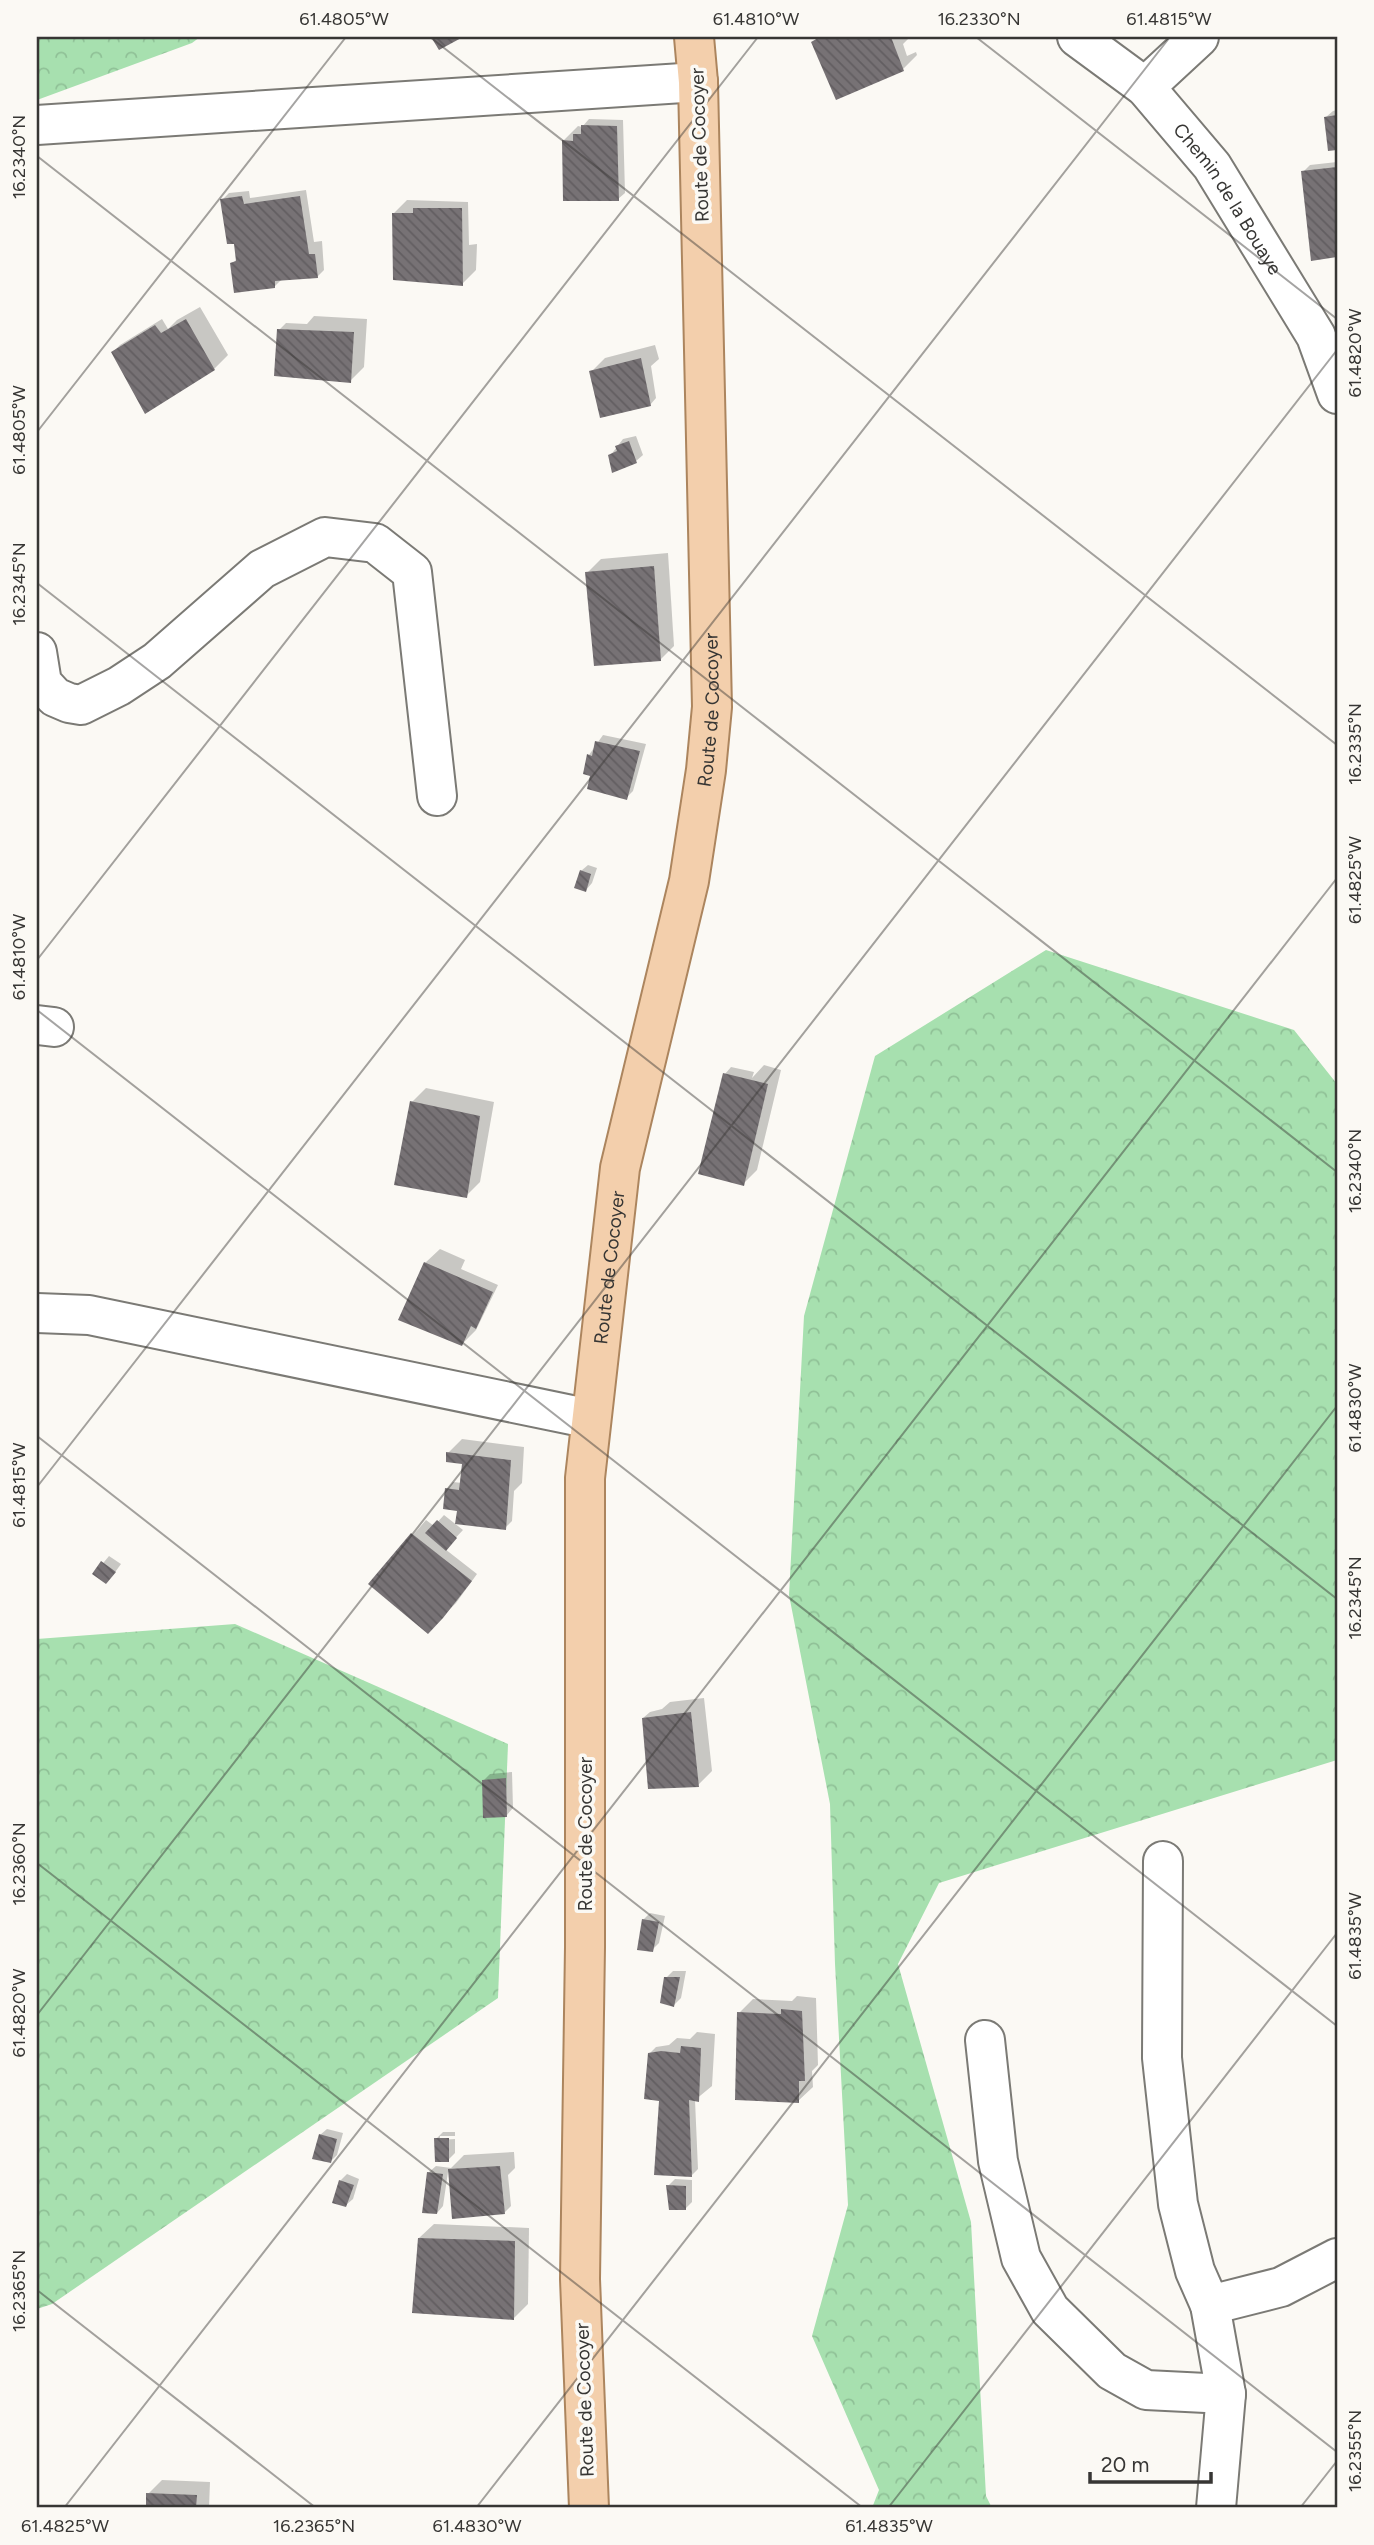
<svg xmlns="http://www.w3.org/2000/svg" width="1374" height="2545" viewBox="0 0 1374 2545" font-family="Figtree,sans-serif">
<defs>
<pattern id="forest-crowns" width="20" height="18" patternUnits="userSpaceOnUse" patternTransform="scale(1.75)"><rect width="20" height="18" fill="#a7e0af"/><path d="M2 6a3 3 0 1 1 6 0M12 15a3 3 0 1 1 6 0" fill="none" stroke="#90c197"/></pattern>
<pattern id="building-back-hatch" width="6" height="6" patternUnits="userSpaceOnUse" patternTransform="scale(1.75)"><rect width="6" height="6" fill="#777275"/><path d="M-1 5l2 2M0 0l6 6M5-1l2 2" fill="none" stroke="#625e61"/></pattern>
</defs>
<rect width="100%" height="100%" fill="#fbf9f4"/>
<g fill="url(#forest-crowns)">
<polygon points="37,37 200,37 192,43 37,100"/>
<polygon points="1046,950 1294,1030 1337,1084 1337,1760 939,1883 898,1964 971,2222 986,2496 992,2508 872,2508 879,2490 812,2336 848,2205 835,1964 830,1804 789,1595 804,1316 875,1056"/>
<polygon points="235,1624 508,1744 498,1998 52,2304 37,2309 37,1639"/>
</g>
<g fill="#0003">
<polygon points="818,37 910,37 903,44 907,56 916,52 917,55 903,69 813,42"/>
<polygon points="1337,110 1337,149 1330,149 1326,117 1333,111"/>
<polygon points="589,119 623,120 625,193 618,199 564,140 578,126 582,127"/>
<polygon points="1337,162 1337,256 1312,259 1303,172 1310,165"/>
<polygon points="306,190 314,242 322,241 324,270 317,277 282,279 275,286 232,264 237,259 235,243 222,200 229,193 249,191 250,198"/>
<polygon points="407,200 468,202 469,245 477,244 476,270 462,284 393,214"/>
<polygon points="200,307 228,355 214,369 146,411 113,352 120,345 162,319 168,329 177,320"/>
<polygon points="314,316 367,319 364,367 350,381 279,330 286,323 307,324"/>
<polygon points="655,345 659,359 651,366 656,398 650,405 591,372 605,358"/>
<polygon points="636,436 643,455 636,461 610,456 623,439"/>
<polygon points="668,553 674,646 660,660 587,573 601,559"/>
<polygon points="603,735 646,744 633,791 626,798 589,755"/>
<polygon points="588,865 597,868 592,883 586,890 581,871"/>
<polygon points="764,1065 781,1070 757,1170 743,1184 725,1074 731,1067 754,1072 752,1078"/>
<polygon points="426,1088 494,1102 480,1182 466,1196 412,1102"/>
<polygon points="440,1249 465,1260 461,1269 498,1285 476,1330 462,1344 425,1263"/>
<polygon points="462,1439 524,1447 522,1483 514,1491 512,1521 505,1528 459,1506 447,1489 453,1482 462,1483 464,1463 448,1453"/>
<polygon points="444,1515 463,1530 445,1549 477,1574 456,1603 428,1631 371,1584 426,1520 434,1526"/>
<polygon points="109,1556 121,1564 113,1575 95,1573"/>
<polygon points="704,1698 712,1771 698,1785 643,1718 650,1712 662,1709 670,1702"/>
<polygon points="512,1772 513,1808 507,1815 484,1780 490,1774"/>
<polygon points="650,1913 665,1916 659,1943 652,1950 643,1920"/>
<polygon points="673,1971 686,1971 681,1998 674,2005 666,1978"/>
<polygon points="797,1996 816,1998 818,2065 812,2071 813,2087 798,2101 739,2013 753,1999 792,2001"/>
<polygon points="697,2032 715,2034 712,2086 695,2100 698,2169 692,2175 661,2102 649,2054 656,2047 669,2045 677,2038 690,2039"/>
<polygon points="327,2129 343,2133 337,2155 330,2162 320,2135"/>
<polygon points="443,2132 455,2132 455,2136 440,2136 440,2140 455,2139 455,2153 448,2160 436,2139"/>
<polygon points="514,2152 515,2168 508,2175 511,2206 505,2212 448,2172 443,2206 437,2213 429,2172 436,2166 451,2168 464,2155"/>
<polygon points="347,2174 359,2179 353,2199 346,2205 340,2181"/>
<polygon points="675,2179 692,2180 692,2202 686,2208 668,2186"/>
<polygon points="434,2224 529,2228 528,2304 514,2318 419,2238"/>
<polygon points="162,2480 210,2482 209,2508 147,2508 148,2494"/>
</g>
<g fill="url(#building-back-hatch)">
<polygon points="431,37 463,37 439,50"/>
<polygon points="820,37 891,37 904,71 836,100 811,42"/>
<polygon points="1337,115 1337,150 1328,151 1324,117"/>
<polygon points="581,125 617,126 619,201 563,201 562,140 573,141 573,134 581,134"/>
<polygon points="1337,167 1337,257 1311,261 1301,171"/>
<polygon points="242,196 244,204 300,196 309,254 315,254 318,278 275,281 275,288 234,293 230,263 236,261 234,244 227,244 220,199"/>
<polygon points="413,208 462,208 463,286 393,280 392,213 413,213"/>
<polygon points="186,319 215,370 145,414 111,352 155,325 161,333"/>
<polygon points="277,329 354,332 351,383 274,376"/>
<polygon points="641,358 651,406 600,418 589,371"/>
<polygon points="629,441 637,463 612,473 608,455 617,451 615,446"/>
<polygon points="654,566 661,661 594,666 585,572"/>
<polygon points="595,741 640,751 627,800 587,789 590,776 583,774 587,754 592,756"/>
<polygon points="580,870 591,874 586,892 574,888"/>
<polygon points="723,1073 768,1084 744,1186 698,1174"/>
<polygon points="410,1101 480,1116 467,1198 394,1185"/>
<polygon points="424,1262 493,1292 476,1329 471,1326 462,1346 398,1320"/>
<polygon points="446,1452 511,1460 506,1530 455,1524 457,1511 443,1509 445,1488 459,1490 462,1464 446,1462"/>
<polygon points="437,1520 457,1538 446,1551 425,1533"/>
<polygon points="411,1533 472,1581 443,1618 428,1634 368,1584"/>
<polygon points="101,1561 116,1572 106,1584 92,1574"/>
<polygon points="691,1712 699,1787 648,1789 642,1718"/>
<polygon points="506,1778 507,1817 483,1818 482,1780"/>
<polygon points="642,1919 659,1922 653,1952 637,1950"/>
<polygon points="664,1977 680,1977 674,2007 660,2003"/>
<polygon points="781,2009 802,2011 805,2081 799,2081 799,2103 735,2100 737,2012 781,2014"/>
<polygon points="681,2046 701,2048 699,2102 689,2100 692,2177 654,2175 659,2101 644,2099 648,2053 661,2051 680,2053"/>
<polygon points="319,2134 337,2139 331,2163 312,2159"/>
<polygon points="434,2138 449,2138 449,2162 435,2162"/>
<polygon points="500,2166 505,2214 452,2219 448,2169"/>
<polygon points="427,2172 443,2174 437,2214 422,2213"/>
<polygon points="339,2180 354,2185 346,2207 332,2203"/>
<polygon points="666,2185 686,2186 686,2210 669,2210"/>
<polygon points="418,2238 515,2241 514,2320 412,2313"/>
<polygon points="146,2493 197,2495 196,2508 146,2508"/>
</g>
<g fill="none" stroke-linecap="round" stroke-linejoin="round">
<defs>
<g id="minor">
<path id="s1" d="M1077 37 1145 87 1212 166 1316 336 1337 394"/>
<polyline points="1145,87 1199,37"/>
<polyline points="37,125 698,82"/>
<polyline points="37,652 42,683 55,697 69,703 81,705 119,686 157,661 262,569 325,537 375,543 412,572 437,796"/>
<polyline points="37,1025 54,1027"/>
<polyline points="37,1313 89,1315 591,1419"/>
<polyline points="1163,1861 1162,2058 1178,2204 1195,2271 1210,2305"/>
<polyline points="985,2040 998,2161 1021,2258 1050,2310 1112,2371 1146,2390 1226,2394"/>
<polyline points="1216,2508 1226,2394 1210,2305 1281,2287 1337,2258"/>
</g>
<g id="major">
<path id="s2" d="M589 2508 580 2279 585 1947V1478L620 1168 689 881 706 770 712 707 698 82 694 37"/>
</g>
</defs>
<use href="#minor" stroke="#7b7a75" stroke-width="42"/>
<use href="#major" stroke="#ac855e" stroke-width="42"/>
<use href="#minor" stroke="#fff" stroke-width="38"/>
<use href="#major" stroke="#f3cfac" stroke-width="38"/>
</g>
<path fill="none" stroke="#373634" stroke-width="2" stroke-opacity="0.45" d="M430 37 1337 745M976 37 1337 319M37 156 1337 1172M37 432 346 37M37 583 1337 1599M37 960 758 37M37 1010 1337 2026M37 1436 1337 2452M37 1487 1170 37M37 1863 863 2508M37 2015 1337 350M37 2290 316 2508M64 2508 1337 878M476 2508 1337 1406M888 2508 1337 1933M1300 2508 1337 2461"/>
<g text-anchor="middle" stroke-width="7" stroke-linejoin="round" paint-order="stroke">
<g font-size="19" fill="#373634" stroke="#fbf9f4">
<text transform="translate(699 145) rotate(-92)" y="7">Route de Cocoyer</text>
<text dy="7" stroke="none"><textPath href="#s1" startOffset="224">Chemin de la Bouaye</textPath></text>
<text dy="7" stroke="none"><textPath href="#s2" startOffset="1810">Route de Cocoyer</textPath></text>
<text dy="7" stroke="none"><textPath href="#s2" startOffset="1242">Route de Cocoyer</textPath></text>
<text transform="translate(585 1834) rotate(-90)" y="7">Route de Cocoyer</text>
<text transform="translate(584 2400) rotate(-92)" y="7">Route de Cocoyer</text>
</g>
</g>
<rect width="1374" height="2545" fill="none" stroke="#fbf9f4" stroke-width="77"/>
<path d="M1090 2472v10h121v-10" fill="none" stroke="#373634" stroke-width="3.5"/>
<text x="1101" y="2472" font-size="21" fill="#373634" stroke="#fbf9f4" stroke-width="5" paint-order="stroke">20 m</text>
<rect x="38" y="38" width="1298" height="2468" fill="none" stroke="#373634" stroke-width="2.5"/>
<g font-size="18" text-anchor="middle" fill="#373634">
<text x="344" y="25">61.4805°W</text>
<text x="756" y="25">61.4810°W</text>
<text x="979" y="25">16.2330°N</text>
<text x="1169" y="25">61.4815°W</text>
<text transform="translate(19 157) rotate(-90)" y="6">16.2340°N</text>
<text transform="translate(1355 353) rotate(-90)" y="6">61.4820°W</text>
<text transform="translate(19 430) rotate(-90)" y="6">61.4805°W</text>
<text transform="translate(19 584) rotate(-90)" y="6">16.2345°N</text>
<text transform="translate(1355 744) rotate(-90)" y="6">16.2335°N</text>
<text transform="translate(1355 880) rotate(-90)" y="6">61.4825°W</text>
<text transform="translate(19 957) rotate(-90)" y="6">61.4810°W</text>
<text transform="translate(1355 1171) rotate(-90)" y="6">16.2340°N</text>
<text transform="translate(1355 1408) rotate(-90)" y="6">61.4830°W</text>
<text transform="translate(19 1485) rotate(-90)" y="6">61.4815°W</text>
<text transform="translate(1355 1598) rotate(-90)" y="6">16.2345°N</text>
<text transform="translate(19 1864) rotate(-90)" y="6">16.2360°N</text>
<text transform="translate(1355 1936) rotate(-90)" y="6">61.4835°W</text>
<text transform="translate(19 2013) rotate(-90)" y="6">61.4820°W</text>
<text transform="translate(19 2291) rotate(-90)" y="6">16.2365°N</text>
<text transform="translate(1355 2451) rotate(-90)" y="6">16.2355°N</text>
<text x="65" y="2532">61.4825°W</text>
<text x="314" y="2532">16.2365°N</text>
<text x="477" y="2532">61.4830°W</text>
<text x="889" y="2532">61.4835°W</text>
</g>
</svg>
